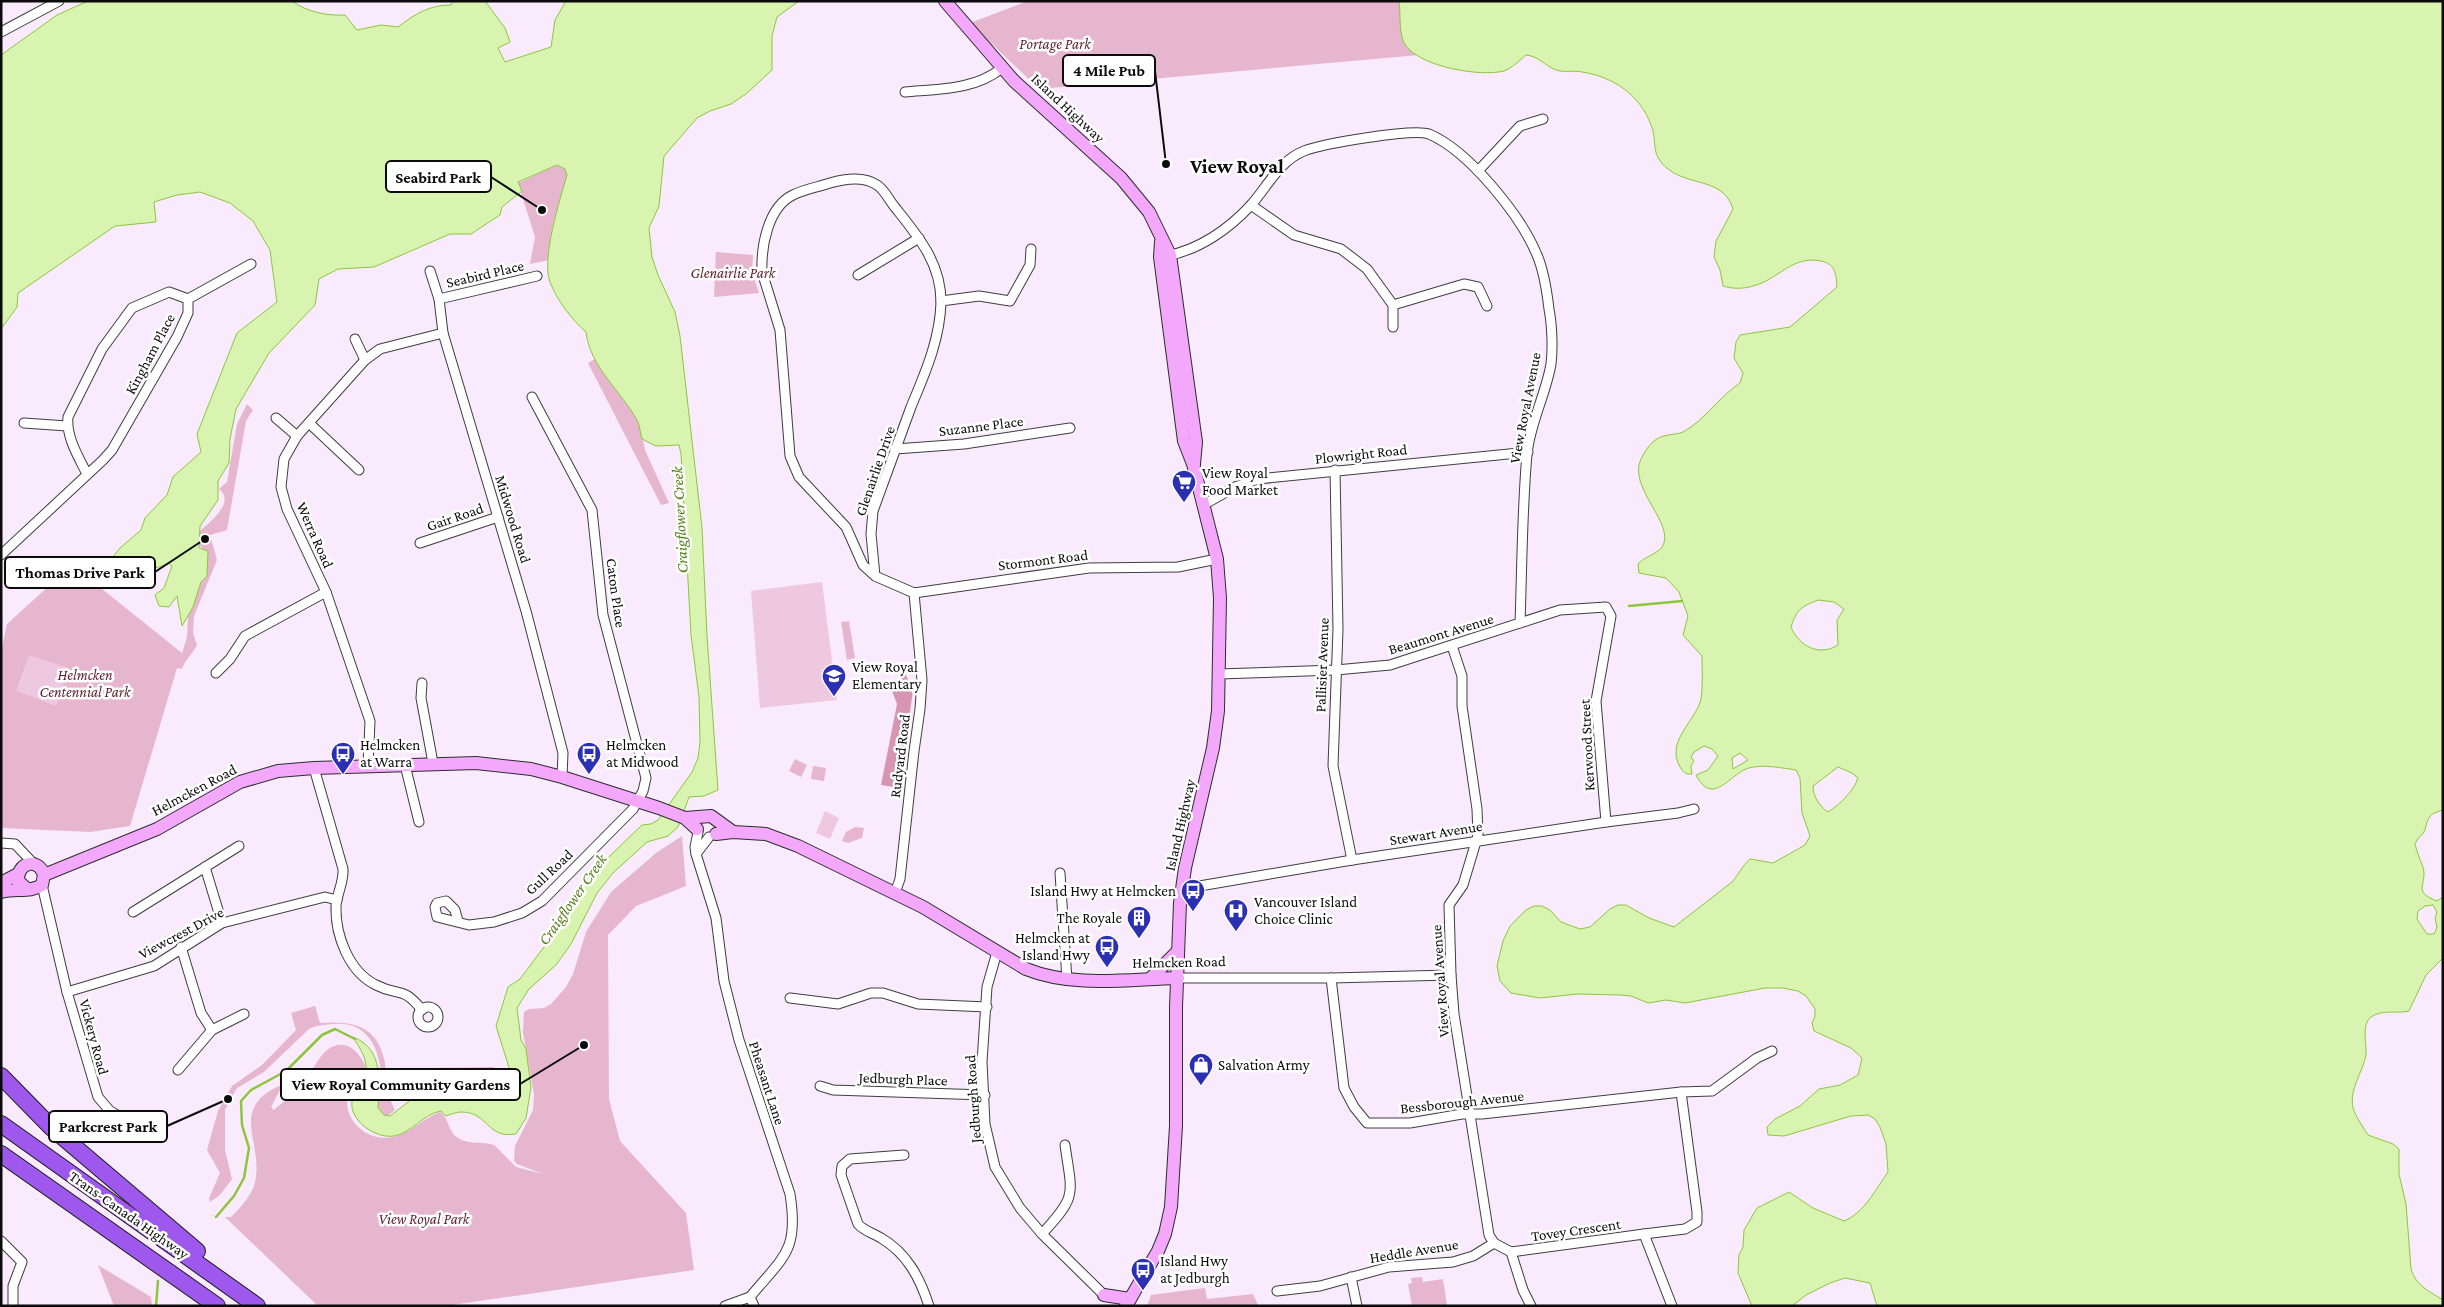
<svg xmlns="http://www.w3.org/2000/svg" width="2444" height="1307" viewBox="0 0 2444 1307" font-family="'Crimson Pro',serif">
<rect width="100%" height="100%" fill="#faeafe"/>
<g fill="#e6b6ce">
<path d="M1028 1H1399C1402 26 1397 41 1419 55L1039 89 970 23Z"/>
<polygon points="557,165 565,169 567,175 552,228 549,260 530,264 535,237 518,183"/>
<polygon points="716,252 753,255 752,272 759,293 714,297"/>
<polygon points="595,359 639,422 645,450 669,503 661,505 588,363"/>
<path d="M247 404 253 410 246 421 227 530 210 535 217 560 194 616 193 633 197 645C192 655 186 658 182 669L177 668 130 826 90 832 1 828V652L7 624 72 565 182 653 187 637 188 616 204 550 199 545 200 531C210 522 236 502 219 489L227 482 237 424Z"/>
<polygon points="849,621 855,658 847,660 841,622"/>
<polygon points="795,759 807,765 801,777 789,771"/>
<polygon points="813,766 826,768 824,781 811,779"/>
<polygon points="855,827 864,828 862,838 848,843 842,841 846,832"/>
<path d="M682 836 686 886 636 906 608 935 609 1099 620 1141 686 1213 694 1270 445 1306H318L225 1217H231C240 1208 253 1194 255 1182 264 1142 228 1110 279 1086L281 1088 271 1107 274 1110 276 1108C291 1097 302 1083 313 1068 317 1062 322 1054 327 1050 346 1036 361 1053 367 1070L364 1080C360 1085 352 1085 348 1090 346 1094 348 1098 347 1102 347 1124 370 1142 393 1137 411 1133 423 1118 440 1112 449 1117 448 1132 458 1138 469 1145 482 1141 494 1145L516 1167 543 1174 517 1164 514 1161 515 1146 533 1110 534 1094 523 1033 524 1012 529 1009 544 1008 551 1004 566 987 573 974 586 932 611 892 656 853Z"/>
<path d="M315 1006 320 1023C367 1019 385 1035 387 1082L383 1084 382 1081C380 1051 370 1020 332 1024 324 1025 316 1025 309 1029L264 1072 237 1088 225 1110V1150L232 1179 220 1195 210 1202 209 1198 220 1173 207 1150 218 1111 232 1086 262 1065 296 1030 291 1013Z"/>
<polygon points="494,1067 494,1081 502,1093 511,1090 512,1101 487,1100 466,1085 444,1076 431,1075 388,1095 395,1110 385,1118 374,1105 381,1094 430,1068"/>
<polygon points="98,1265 151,1297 152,1306 114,1306"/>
<polygon points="1422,1277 1423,1282 1443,1279 1447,1306 1412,1306 1408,1284 1412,1283 1411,1278"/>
<polygon points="1205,1288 1207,1299 1253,1294 1258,1305 1147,1306 1151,1295"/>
</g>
<polygon fill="#d696b2" points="904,671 913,690 899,794 893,787 881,785 897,704 892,691"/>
<g fill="#eec7e0">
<polygon points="822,582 837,700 760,708 751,591"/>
<polygon points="29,655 69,668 56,706 16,691"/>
<polygon points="825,811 839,818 830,839 816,833"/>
</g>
<g fill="#d9f3b1" stroke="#8dc63c" fill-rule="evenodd">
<path d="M88 1H292C307 12 327 16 345 15L357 30 381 25 398 27C415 14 429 5 451 5L453 1H485L505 28 510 42 498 48 505 62 551 47 555 20 566 1H799L777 17 772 36V70L746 94 731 104 710 111 697 118 664 156 659 206 649 228 652 257 658 275 675 312 680 336 702 528 707 636 718 790 704 796 689 797 678 827 668 836 647 842 613 873 597 893 571 944 556 965 529 989 517 1008 521 1040 526 1049 531 1087 526 1118 516 1134C486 1139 489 1112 461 1112 457 1112 451 1114 446 1116L441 1111C423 1114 412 1133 394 1136 376 1139 349 1121 352 1101 354 1091 365 1082 366 1069 367 1058 359 1047 353 1037 384 1049 379 1081 378 1108L384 1115 390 1116 417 1095 440 1089H468L493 1099 503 1098 510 1091 513 1080 496 1026 508 987 520 979 550 939 565 910 587 878 642 825 651 824 658 820 692 772 698 758 700 742 699 697 691 635 681 454 679 445 656 446 642 439C640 433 640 425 637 420 621 391 590 367 586 332 571 319 557 300 550 282 541 259 560 199 567 175L565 169 557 165 518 182 522 191 502 207 500 215 471 234H450L374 267 338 269 319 279 315 305 269 353 236 409 230 439 229 463 218 481V500L200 526 199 548 208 551 207 576 201 582 193 607 182 626 177 596 169 607 159 606 155 595 164 588 172 566 168 563 157 568 150 558 137 560 146 567 147 575 138 586 128 584 126 574 114 572 112 558 120 548 141 530 145 518 167 495 173 477 201 452 197 434 237 333 277 302 270 250 253 221 230 203 200 192 177 195 154 202 156 222 115 226 18 293 17 307 1 329V55L57 15Z"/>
<path d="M1399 1H2443V810C2428 814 2428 818 2425 830 2423 835 2417 838 2415 844 2417 853 2420 859 2423 867 2428 885 2411 891 2437 901L2443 897V958L2426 975 2409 1011C2397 1014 2382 1009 2371 1017 2361 1025 2367 1044 2366 1055 2363 1072 2349 1089 2353 1108 2356 1117 2363 1127 2368 1135L2393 1144 2399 1149V1174L2406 1204 2411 1269C2416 1286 2429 1291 2443 1300V1306H1877L1870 1283 1845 1278 1830 1283 1806 1295 1792 1306H1752L1738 1273 1739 1255 1743 1247 1744 1230 1757 1208 1789 1192 1813 1208 1844 1221C1864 1213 1876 1189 1888 1172L1886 1144 1880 1127 1875 1119 1868 1115 1851 1116 1784 1136 1768 1135 1767 1127 1775 1119 1800 1106 1819 1089 1840 1085 1858 1075 1862 1058 1851 1048 1814 1031 1812 1023 1815 1016V1009L1806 996 1798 991 1783 988H1765L1685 1003 1666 1000 1648 1003 1631 996 1621 995 1577 994 1540 998 1511 993 1500 981 1497 966 1503 941 1510 926 1526 910 1534 906H1542L1550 910 1561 922 1580 929 1590 927 1610 909 1618 905H1626L1649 918 1674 927 1732 882C1739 874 1742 866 1750 859L1773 863 1805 845 1810 836 1802 813 1800 778 1796 770C1782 768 1763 764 1749 768 1730 773 1713 808 1696 775L1708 770 1718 756 1712 749 1704 746 1694 752 1691 757 1694 761 1691 766 1692 774C1686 775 1683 772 1680 767 1665 741 1696 721 1701 699 1703 686 1702 670 1702 656L1683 635 1688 616 1679 592 1666 578 1639 573 1638 564C1644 557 1657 554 1662 547 1677 525 1627 488 1641 459 1647 447 1654 437 1668 435 1673 434 1679 434 1683 432 1705 420 1720 396 1740 383L1743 373 1734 358 1736 342 1740 335 1790 327 1837 287C1836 273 1835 264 1821 261 1792 255 1778 280 1753 286 1743 289 1733 289 1723 286L1720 270 1714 257 1716 241 1733 209C1724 178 1689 186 1668 169 1649 154 1658 141 1651 125 1640 95 1614 77 1582 72 1574 70 1564 73 1556 70 1544 65 1538 56 1526 55 1519 61 1512 68 1504 71 1480 77 1422 67 1406 46 1398 35 1401 14 1399 1ZM1818 600 1834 602 1844 609 1837 620 1838 645C1819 657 1799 646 1791 627 1797 609 1801 607 1818 600ZM1740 753 1748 760 1733 769 1732 758ZM1838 767 1852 773 1858 778C1854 791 1839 805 1828 812 1819 806 1813 796 1813 786ZM2433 905 2437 912 2435 918 2437 927 2434 934H2427L2417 919 2418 911 2425 906Z"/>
</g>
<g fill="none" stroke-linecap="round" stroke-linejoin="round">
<g stroke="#8dc63c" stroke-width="2.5">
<polyline points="1629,606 1682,601"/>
<polyline points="216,1217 234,1196 244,1178 249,1148 242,1125 241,1101 251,1090 286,1071 322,1035 335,1029 355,1039"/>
<polyline points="156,1306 158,1281"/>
</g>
<defs>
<g id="minor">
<polyline points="1,32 59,1"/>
<path d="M905 92C939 89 975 90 1002 68"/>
<polyline points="1478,171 1520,126 1543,119"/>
<polyline points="1251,205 1294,235 1341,249 1367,269 1393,305 1393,327"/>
<path d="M1166 256C1199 250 1229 229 1251 205 1268 186 1279 161 1304 151 1322 144 1413 128 1429 134 1469 151 1521 216 1537 255 1544 271 1547 292 1549 309 1552 325 1553 348 1551 364 1546 394 1530 423 1527 454 1522 510 1522 567 1520 623"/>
<polyline points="430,271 439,299 443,333 526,611 563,753 562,777"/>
<polyline points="858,275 919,238"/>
<polyline points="188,299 251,264"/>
<polyline points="439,299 537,276"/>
<polyline points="941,301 979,296 1010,301 1030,265 1031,249"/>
<polyline points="1393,305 1464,284 1478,287 1487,306"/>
<polyline points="355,339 365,360"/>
<polyline points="276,418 297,436"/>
<polyline points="24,423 67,426"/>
<polyline points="309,423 359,470"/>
<polyline points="895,449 964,444 1070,428"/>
<polyline points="1335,470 1338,629 1333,766 1352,860"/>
<polyline points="1203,505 1235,487 1258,479 1528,452"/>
<polyline points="420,543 498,517"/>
<path d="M1 555 103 460 112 450 177 337 188 313V299L169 292 132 308 102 349 68 417C66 437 78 456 87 474"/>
<path d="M875 576 871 534 873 511C886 476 898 442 911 407 925 373 940 340 941 302 941 262 917 235 894 206 889 200 884 189 877 185 864 176 844 179 830 183 818 187 805 189 793 195 768 207 761 246 762 272L780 330 790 456 799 477 846 527 863 565 875 576 914 593 1089 568 1178 567 1217 559"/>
<polyline points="1452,646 1462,676 1462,706 1477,809 1478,835 1463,885 1449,905 1451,975 1454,1014 1489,1235 1494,1243 1511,1252 1523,1290 1531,1306"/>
<polyline points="216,673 230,659 245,636 326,592"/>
<polyline points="1219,674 1336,670 1390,665 1560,610 1606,607 1611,616 1596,701 1606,822"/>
<polyline points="422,683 421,698 433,763"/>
<polyline points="405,765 419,822"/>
<polyline points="368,766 370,721 326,592 287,509 281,487 284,459 297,436 365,360 380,349 443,333"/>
<path d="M314 768 343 869C344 882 337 893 336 906 335 935 349 972 376 985 399 997 402 985 422 1010"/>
<path d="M698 832 695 847 696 854 716 918 724 981 739 1040 790 1194C799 1251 784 1256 750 1297L754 1306"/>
<polyline points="1,843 15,844 33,863"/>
<polyline points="696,854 709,837"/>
<polyline points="205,867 222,923"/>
<polyline points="1060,873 1067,980"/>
<polyline points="42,885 67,992 98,1097 110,1111 128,1121 152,1118"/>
<polyline points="1182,889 1352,860 1606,822 1678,813 1694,809"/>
<polyline points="895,893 900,879 914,751 920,709 922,680 914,593"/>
<polyline points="133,912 239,846"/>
<polyline points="458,921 455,910 446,901 437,903 435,907 437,917 469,925 494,922 522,913 542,901 633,809 643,791 646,778 603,615 592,510 532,397"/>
<polyline points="181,947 201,1013 212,1030"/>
<polyline points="997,952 987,987 982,1062 985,1124 995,1167 1020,1208 1042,1234 1104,1295"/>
<polyline points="1178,978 1331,978 1451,975"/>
<polyline points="1331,978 1344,1088 1354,1107 1367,1123 1410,1123 1462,1114 1482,1114 1681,1092 1712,1091 1757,1058 1772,1051"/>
<polyline points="67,992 154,966 222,923 325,897 337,900"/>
<polyline points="790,998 838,1004 871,993 883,993 918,1004 987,1007"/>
<circle cx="428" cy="1017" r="10"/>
<polyline points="178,1070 212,1030 244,1014"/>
<polyline points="820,1086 833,1090 985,1095"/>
<path d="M904 1155 850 1159 842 1166 841 1175 858 1224C864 1231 873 1233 881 1238 907 1253 920 1278 929 1306"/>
<path d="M1042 1234C1078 1195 1072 1195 1065 1145"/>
<polyline points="1644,1234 1685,1229 1697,1222 1697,1212 1681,1092"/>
<polyline points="1,1241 22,1262 13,1286 13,1306"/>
<polyline points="1511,1252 1644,1234 1672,1306"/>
<polyline points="1351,1277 1357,1306"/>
<polyline points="1277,1291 1320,1286 1389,1267 1453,1262 1473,1256 1494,1243"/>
<polyline points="725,1306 750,1297"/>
</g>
<g id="secondary">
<polyline points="945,1 1014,81 1121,178 1149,212 1170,255 1196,442 1194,464"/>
<polyline points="685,818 711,816 733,832"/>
<path d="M716 834 733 832 766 834 798 846 923 907 1026 969C1073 988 1128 979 1178 978"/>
<polyline points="44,875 157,829 240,782 278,771 314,768 476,763 531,769 562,777 659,808 685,818 697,829"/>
<polyline points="1,883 18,874"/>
<path d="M1 892C16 888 30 893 42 885L44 875C38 857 17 862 18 881L27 889"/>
<polyline points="1151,978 1178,951"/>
<polyline points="1104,1295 1130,1299"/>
<polyline points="1126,1306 1158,1251 1165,1234 1171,1207 1176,1126 1176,1007 1180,903 1185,868 1213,748 1218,711 1220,598 1217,559 1193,464 1184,441 1160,257 1161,242"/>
</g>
<g id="motorway">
<polyline points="1,1076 51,1127 197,1251"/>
<polyline points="1,1124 257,1306"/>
<polyline points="1,1154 217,1306"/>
</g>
</defs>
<use href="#minor" stroke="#3e3e3e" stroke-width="11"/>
<use href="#secondary" stroke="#2d2d2d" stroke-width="14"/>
<use href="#motorway" stroke="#1c1c1c" stroke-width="18"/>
<use href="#minor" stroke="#fff" stroke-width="9"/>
<use href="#secondary" stroke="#f3a8fb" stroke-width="12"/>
<use href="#motorway" stroke="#9e58ed" stroke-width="16"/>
</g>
<defs>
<symbol id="supermarket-pin" viewBox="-11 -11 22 30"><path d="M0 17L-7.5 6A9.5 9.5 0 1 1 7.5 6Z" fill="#2b30b3" stroke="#fff"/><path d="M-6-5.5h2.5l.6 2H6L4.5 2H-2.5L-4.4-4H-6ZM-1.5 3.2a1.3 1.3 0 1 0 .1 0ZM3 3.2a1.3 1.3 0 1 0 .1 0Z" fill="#fff"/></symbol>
<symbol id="school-pin" viewBox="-11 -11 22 30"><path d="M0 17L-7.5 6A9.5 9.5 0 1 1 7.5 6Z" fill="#2b30b3" stroke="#fff"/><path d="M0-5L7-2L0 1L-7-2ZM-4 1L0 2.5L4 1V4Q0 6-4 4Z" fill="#fff"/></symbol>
<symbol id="bus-pin" viewBox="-11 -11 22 30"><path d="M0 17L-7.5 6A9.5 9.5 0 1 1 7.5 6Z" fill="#2b30b3" stroke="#fff"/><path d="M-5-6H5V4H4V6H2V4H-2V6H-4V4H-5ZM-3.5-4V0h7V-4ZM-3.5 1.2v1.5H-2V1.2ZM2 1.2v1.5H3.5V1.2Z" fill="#fff"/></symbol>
<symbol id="hospital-pin" viewBox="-11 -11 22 30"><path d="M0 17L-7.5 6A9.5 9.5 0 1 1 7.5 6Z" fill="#2b30b3" stroke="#fff"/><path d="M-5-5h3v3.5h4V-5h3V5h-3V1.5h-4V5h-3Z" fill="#fff"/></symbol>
<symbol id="building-pin" viewBox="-11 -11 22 30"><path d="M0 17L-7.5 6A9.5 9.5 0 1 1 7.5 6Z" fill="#2b30b3" stroke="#fff"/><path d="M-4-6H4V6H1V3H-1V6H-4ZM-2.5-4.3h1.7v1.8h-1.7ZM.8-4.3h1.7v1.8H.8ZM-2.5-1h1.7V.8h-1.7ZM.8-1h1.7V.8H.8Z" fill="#fff"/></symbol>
<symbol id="shop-pin" viewBox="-11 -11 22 30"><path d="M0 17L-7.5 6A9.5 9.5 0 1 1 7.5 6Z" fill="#2b30b3" stroke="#fff"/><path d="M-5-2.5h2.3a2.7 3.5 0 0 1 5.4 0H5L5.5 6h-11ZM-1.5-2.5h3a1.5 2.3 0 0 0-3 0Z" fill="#fff"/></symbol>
</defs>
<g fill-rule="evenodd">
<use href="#supermarket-pin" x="1170" y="468" width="28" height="38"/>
<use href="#school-pin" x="820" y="662" width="28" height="38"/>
<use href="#bus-pin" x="329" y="740" width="28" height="38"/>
<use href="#bus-pin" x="575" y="740" width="28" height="38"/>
<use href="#bus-pin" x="1179" y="877" width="28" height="38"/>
<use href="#hospital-pin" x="1222" y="897" width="28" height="38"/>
<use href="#building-pin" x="1125" y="904" width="28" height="38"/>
<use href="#bus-pin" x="1093" y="933" width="28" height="38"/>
<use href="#shop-pin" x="1187" y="1051" width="28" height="38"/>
<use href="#bus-pin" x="1129" y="1256" width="28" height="38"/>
</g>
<g text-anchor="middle" stroke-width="5" stroke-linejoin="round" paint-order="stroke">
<g font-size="15" font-style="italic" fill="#5e1f2c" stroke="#fff">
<text x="1055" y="49">Portage Park</text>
<text x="733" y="278">Glenairlie Park</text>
<text x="85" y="680">Helmcken<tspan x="85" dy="17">Centennial Park</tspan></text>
<text x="424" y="1224">View Royal Park</text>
</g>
<g font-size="15" fill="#0b0b0b" stroke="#fff">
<text transform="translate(1068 108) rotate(43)" y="5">Island Highway</text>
<text transform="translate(485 274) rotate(-13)" y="5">Seabird Place</text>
<text transform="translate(150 354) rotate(-62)" y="5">Kingham Place</text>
<text transform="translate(1525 408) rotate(-79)" y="5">View Royal Avenue</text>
<text transform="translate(981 426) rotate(-7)" y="5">Suzanne Place</text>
<text transform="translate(1361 454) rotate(-6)" y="5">Plowright Road</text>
<text transform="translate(875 471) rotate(-71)" y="5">Glenairlie Drive</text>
<text transform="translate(455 517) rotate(-19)" y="5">Gair Road</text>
<text transform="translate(513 519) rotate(73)" y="5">Midwood Road</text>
<text transform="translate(315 535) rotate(66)" y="5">Werra Road</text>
<text transform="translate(1043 560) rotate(-7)" y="5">Stormont Road</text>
<text transform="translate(616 593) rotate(82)" y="5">Caton Place</text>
<text transform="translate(1441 634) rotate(-17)" y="5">Beaumont Avenue</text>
<text transform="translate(1322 665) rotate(-88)" y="5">Pallisier Avenue</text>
<text transform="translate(1587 745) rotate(-93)" y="5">Kerwood Street</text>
<text transform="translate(900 756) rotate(-83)" y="5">Rudyard Road</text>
<text transform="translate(194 790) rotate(-28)" y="5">Helmcken Road</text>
<text transform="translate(1180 825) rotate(-77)" y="5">Island Highway</text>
<text transform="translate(1436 833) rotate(-9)" y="5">Stewart Avenue</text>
<text transform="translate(549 872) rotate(-43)" y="5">Gull Road</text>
<text transform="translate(181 933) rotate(-28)" y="5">Viewcrest Drive</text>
<text transform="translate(1179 962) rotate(-1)" y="5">Helmcken Road</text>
<text transform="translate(1440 981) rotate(-94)" y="5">View Royal Avenue</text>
<text transform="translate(94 1037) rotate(75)" y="5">Vickery Road</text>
<text transform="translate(903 1079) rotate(2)" y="5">Jedburgh Place</text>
<text transform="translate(767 1083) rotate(72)" y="5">Pheasant Lane</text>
<text transform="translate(973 1099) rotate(-94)" y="5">Jedburgh Road</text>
<text transform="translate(1462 1102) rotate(-6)" y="5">Bessborough Avenue</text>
<text transform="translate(129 1215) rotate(35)" y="5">Trans-Canada Highway</text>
<text transform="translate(1576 1230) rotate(-8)" y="5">Tovey Crescent</text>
<text transform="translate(1414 1251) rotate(-9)" y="5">Heddle Avenue</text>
</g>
<g font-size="15" fill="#0b0b0b" stroke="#fff" text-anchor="start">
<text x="1202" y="478">View Royal<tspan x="1202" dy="17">Food Market</tspan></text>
<text x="852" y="672">View Royal<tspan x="852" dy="17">Elementary</tspan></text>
<text x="360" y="750">Helmcken<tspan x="360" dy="17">at Warra</tspan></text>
<text x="606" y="750">Helmcken<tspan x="606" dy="17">at Midwood</tspan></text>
<text x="1176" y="896" text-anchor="end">Island Hwy at Helmcken</text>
<text x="1254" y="907">Vancouver Island<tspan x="1254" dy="17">Choice Clinic</tspan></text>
<text x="1122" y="923" text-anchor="end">The Royale</text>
<text x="1090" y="943" text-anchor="end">Helmcken at<tspan x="1090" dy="17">Island Hwy</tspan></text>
<text x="1218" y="1070">Salvation Army</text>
<text x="1160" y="1266">Island Hwy<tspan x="1160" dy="17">at Jedburgh</tspan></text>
</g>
<g font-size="16" font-style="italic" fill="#53811a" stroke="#fff">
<text transform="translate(679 520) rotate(-93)" y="6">Craigflower Creek</text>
<text transform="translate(572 899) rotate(-55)" y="6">Craigflower Creek</text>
</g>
<g font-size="20" font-weight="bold" fill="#0b0b0b" stroke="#fff">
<text x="1237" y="173">View Royal</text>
</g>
</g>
<path fill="none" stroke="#0b0b0b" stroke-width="2" d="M1166 164L1155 71M542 210L491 177M205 539L155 572M584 1045L520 1084M228 1099L167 1126"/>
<g fill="#0b0b0b" stroke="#fff" stroke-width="2">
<circle cx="1166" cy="164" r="5"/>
<circle cx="542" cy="210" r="5"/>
<circle cx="205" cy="539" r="5"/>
<circle cx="584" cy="1045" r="5"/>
<circle cx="228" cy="1099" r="5"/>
</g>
<g fill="#fff" stroke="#0b0b0b" stroke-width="2">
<rect x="1063" y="55" width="92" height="31" rx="5"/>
<rect x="386" y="161" width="105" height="31" rx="5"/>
<rect x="5" y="557" width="150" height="31" rx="5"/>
<rect x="281" y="1069" width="239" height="31" rx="5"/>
<rect x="49" y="1111" width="118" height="31" rx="5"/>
</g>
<g font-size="16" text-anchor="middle" font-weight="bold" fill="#0b0b0b">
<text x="1109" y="76">4 Mile Pub</text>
<text x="438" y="183">Seabird Park</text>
<text x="80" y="578">Thomas Drive Park</text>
<text x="401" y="1090">View Royal Community Gardens</text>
<text x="108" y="1132">Parkcrest Park</text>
</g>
<rect width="2444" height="1307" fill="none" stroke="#0b0b0b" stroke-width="5"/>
</svg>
